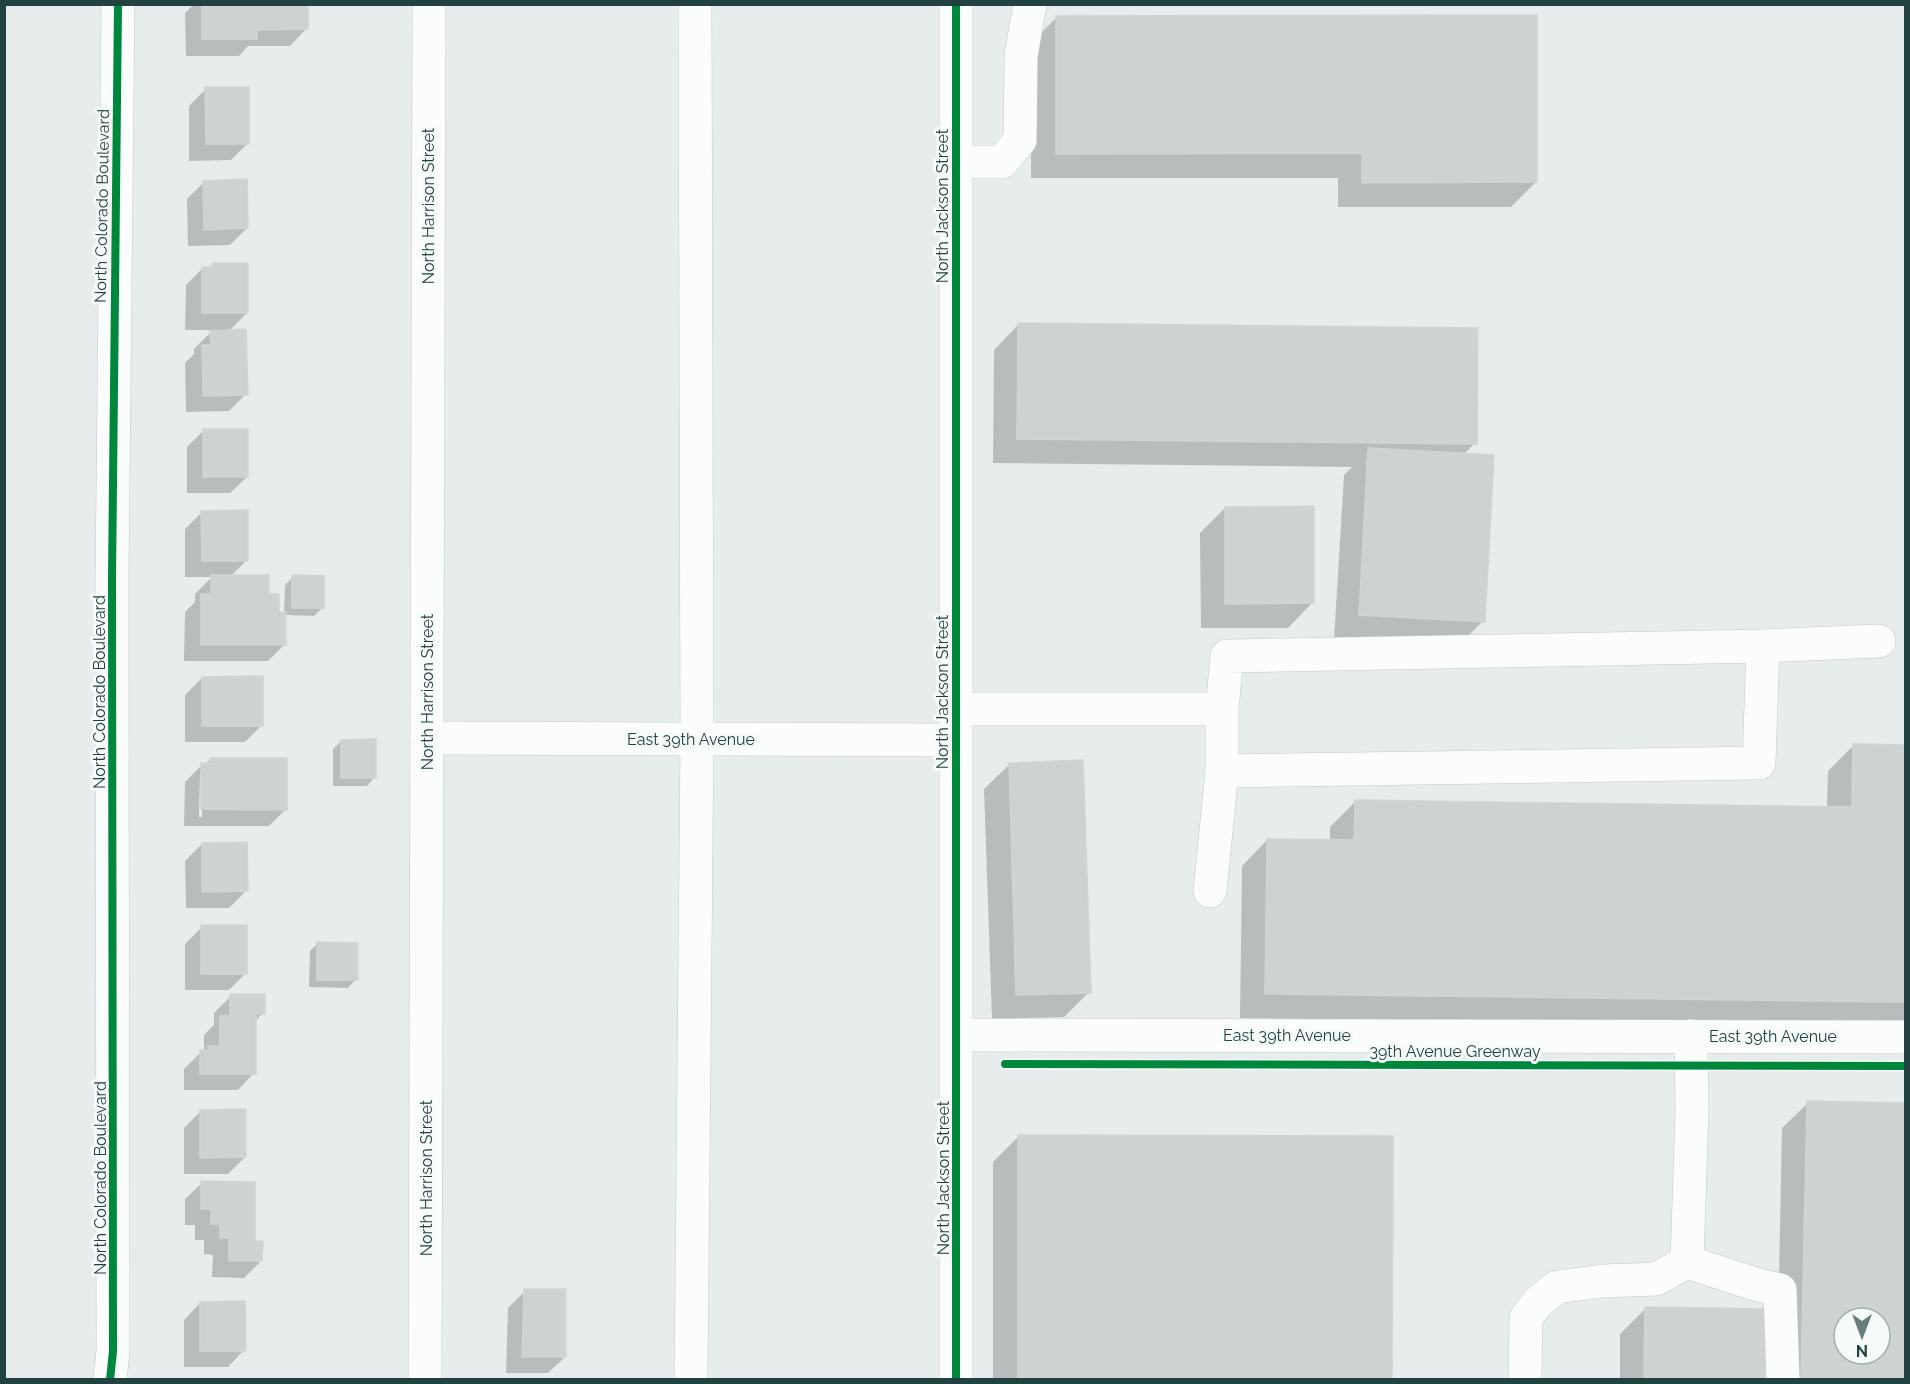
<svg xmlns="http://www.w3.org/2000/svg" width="1910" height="1384" font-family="Raleway,sans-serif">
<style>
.shadow{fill:#0003;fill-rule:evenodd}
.building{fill:#ced3d2;stroke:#cfd5d5;stroke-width:1.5;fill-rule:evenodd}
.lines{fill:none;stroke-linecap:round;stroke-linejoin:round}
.minor-casing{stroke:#c4c9c9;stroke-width:34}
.minor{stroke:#fbfcfc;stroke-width:33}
.cycleway-casing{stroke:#f6fbf9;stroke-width:11}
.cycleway{stroke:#00873e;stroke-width:8}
.labels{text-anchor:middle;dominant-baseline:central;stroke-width:6;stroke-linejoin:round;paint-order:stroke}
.street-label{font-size:16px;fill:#224242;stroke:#f6fbf9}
</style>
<rect width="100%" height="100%" fill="#e7ecec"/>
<g class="shadow">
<path d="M194 4H306V29L290 46H248L239 56H186L185 13Z"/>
<path d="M1056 18 1536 182 1511 207H1338V178H1031V43Z"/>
<path d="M206 89 248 143 231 160 189 161V106Z"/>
<path d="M204 182 247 228 230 245 188 246 187 199Z"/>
<path d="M213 264 247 313 228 332 246 394 229 411 186 412 185 363 194 354V349L213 330H185L186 285 203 268H209Z"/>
<path d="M1019 324 1475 443 1463 455 1483 621 1458 646 1334 640 1344 475 1352 467 993 463 994 350Z"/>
<path d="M204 430 247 477 230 493H187V447Z"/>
<path d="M1225 508 1313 602 1288 628H1201L1200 533Z"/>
<path d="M202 512 247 560 230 577 267 595 278 613H284L285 585 293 577 322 608 314 616 285 615V644L268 661H184L185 612 195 602V594L212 577H185V529Z"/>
<path d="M202 678 262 725 245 742H185V695Z"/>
<path d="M341 741 375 777 367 786H333V749Z"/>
<path d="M1853 746H1906V1027L1240 1018 1242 866 1267 840 1330 841V827L1355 802 1827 808 1828 771Z"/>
<path d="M210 759 286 809 269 826H184L185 782 202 765H205ZM200 774H203L202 817H199Z"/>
<path d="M1010 764 1089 992 1064 1017 992 1019 984 789Z"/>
<path d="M202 844 246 891 229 908H186L185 861Z"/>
<path d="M202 927 246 973 229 990H185V944Z"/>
<path d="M318 943 356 979 348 988 309 987 310 951Z"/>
<path d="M231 996 263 1013 254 1022V1073L238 1090H184V1069L201 1052H204V1035L214 1025V1013Z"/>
<path d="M1808 1103 1906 1380H1777L1782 1128ZM1844 1318H1880V1354H1844Z"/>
<path d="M201 1111 245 1157 228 1174H184V1128Z"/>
<path d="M1019 1136 1391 1380H993V1162Z"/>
<path d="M202 1183 253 1242 261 1261 244 1278 212 1277 213 1255 204 1254V1240H195V1225H185V1199Z"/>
<path d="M525 1291 565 1357 548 1373H506L508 1308Z"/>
<path d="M200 1303 244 1350 228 1367H184V1320Z"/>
<path d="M1646 1308 1763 1380H1620V1334Z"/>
</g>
<g class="building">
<path d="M202 4H308V29L257 30V39H202Z"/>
<path d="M1537 15V182L1362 183V153L1056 154V16Z"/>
<path d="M205 87H249V144H206Z"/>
<path d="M247 179 248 228 204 230 203 181Z"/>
<path d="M213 263H248V313H202V267H213Z"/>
<path d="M1018 323 1478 328 1477 444 1017 439Z"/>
<path d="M246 329 248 395 203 396 202 345H211L210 331Z"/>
<rect x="203" y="429" width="45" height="48"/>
<path d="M1368 448 1494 455 1485 622 1359 615Z"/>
<path d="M1314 506V603L1225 604V507Z"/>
<path d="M248 510V561H202L201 511Z"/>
<path d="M211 575H269V594H279V612H286V645H201V594H211Z"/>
<path d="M292 575 324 576V608H292Z"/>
<path d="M263 676V726H202V677Z"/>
<path d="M376 739V778H341V740Z"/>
<path d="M1853 744 1906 745V1002L1265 994 1267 839 1354 840 1355 800 1852 807Z"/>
<path d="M210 758H287V810L201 809V763H210Z"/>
<path d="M1083 760 1091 993 1016 995 1009 763Z"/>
<path d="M247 842 248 891 202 892V843Z"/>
<rect x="201" y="925" width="46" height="49"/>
<path d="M317 942 358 943V980H317Z"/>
<path d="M230 994H265V1014H256V1074H200V1050H208V1046H220V1016H230Z"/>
<path d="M1807 1101 1906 1103V1380H1801ZM1844 1318H1880V1354H1844Z"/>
<path d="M246 1109V1157L200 1158V1110Z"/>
<path d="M1018 1135 1393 1136 1392 1380H1018Z"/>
<path d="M201 1181 255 1182V1241H263L262 1261H229V1238H220V1224H211V1209H201Z"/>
<path d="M524 1289H566V1357H522Z"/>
<path d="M245 1301 246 1351H200V1302Z"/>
<path d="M1645 1307 1766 1309 1765 1380H1644Z"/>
</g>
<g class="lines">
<defs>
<g id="minor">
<path d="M956 162H1002L1020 140 1021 56 1030 4"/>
<path d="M955 709H1222V771L1759 763 1763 646"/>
<path d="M1222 709 1227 656 1763 646 1879 641"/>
<path d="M427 738 955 740"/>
<path d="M1210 891 1222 771"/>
<path d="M957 1035 1906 1037"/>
<path d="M1687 1262 1692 1111 1691 1036"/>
<path d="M110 1380 113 1351 112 579 118 4"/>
<path d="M425 1380 429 4"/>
<path d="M691 1380 697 740 695 4"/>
<path d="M956 1380V4"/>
<path d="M1525 1380 1526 1318 1537 1303 1557 1287 1603 1281 1656 1279 1687 1262 1758 1285 1780 1290 1783 1380"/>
</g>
</defs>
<use href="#minor" class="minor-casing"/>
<use href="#minor" class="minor"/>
<defs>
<g id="cycleway">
<path d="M1005 1064 1906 1066"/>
<path d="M110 1380 113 1351 112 579 118 4"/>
<path d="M956 1380V4"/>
</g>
</defs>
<use href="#cycleway" class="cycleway-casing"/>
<use href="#cycleway" class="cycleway"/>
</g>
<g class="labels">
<g class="street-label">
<text transform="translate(102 206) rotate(-89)">North Colorado Boulevard</text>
<text transform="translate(428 206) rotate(-90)">North Harrison Street</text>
<text transform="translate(942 206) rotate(-90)">North Jackson Street</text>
<text transform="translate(99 692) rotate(-90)">North Colorado Boulevard</text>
<text transform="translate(427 692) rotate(-90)">North Harrison Street</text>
<text transform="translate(942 692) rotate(-90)">North Jackson Street</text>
<text x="691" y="739">East 39th Avenue</text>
<text x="1287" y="1035">East 39th Avenue</text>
<text x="1773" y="1036">East 39th Avenue</text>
<text x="1455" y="1051">39th Avenue Greenway</text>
<text transform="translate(100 1178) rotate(-90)">North Colorado Boulevard</text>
<text transform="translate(426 1178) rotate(-90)">North Harrison Street</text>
<text transform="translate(943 1178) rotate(-90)">North Jackson Street</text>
</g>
</g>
<rect width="1910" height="1384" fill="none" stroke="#224242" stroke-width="12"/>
<g transform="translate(1862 1336) rotate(180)"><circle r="28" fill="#f6fbf9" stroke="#a1b1b0" stroke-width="1.5"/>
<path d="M0-4.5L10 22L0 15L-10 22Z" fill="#677e7e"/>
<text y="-9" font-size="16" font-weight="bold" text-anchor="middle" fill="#224242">N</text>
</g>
</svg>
